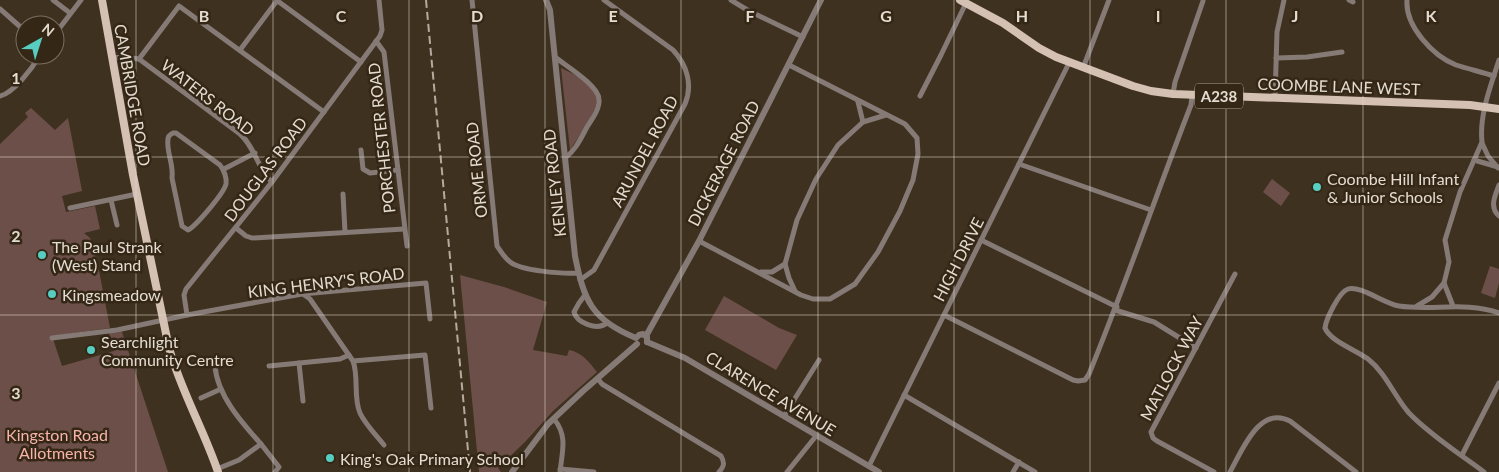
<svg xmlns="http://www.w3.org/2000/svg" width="1499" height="472" font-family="Lato,sans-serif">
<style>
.green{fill:#6d4f4a}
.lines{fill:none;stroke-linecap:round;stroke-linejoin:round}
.minor{stroke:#857a75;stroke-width:5}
.tertiary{stroke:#857a75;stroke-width:6}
.primary{stroke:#d5c0b4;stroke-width:8}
.rail{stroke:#b4aa9e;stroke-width:2;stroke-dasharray:8 4;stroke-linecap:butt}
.grid{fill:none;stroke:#e4dcd1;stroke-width:1;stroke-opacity:0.55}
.poi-dot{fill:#57cec1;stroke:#342716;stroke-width:2}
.labels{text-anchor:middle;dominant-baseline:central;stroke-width:5;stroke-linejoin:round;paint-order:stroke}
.shield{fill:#342716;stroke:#afa699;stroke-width:1}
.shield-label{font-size:15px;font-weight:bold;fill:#e4dcd1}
.street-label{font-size:16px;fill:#e4dcd1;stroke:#342716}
.poi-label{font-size:16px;fill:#e4dcd1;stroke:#342716;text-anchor:start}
.park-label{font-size:16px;fill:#f8b4aa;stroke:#342716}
.grid-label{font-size:16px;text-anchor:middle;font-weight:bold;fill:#e4dcd1;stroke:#342716;stroke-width:5;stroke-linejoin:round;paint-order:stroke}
</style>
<rect width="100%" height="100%" fill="#3f3120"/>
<g class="green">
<path d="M561 68C572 73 595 84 597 97 599 110 577 139 570 150Z"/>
<path d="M31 108 55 130 68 118 82 191 62 196 66 212 95 206 100 229 84 233 90 238 97 260 110 328 52 336 62 366 114 351 109 333 122 332 168 472H0V144L28 117 25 113Z"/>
<path d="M1272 179 1290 193 1281 206 1263 192Z"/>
<path d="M1490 266 1499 269V283L1495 298 1481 293Z"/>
<path d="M460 275 504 287 547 302 533 350 567 356 569 350C583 353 588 361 597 372L553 411 525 442 498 468 501 472H479Z"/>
<path d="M724 296 779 328 797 335 776 370 705 330Z"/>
</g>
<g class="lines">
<g class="minor">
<path d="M53 0 70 13"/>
<path d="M472 0 497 246C500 250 504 257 509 261 520 271 563 274 578 273"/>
<path d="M731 0 749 11 803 37"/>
<path d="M1349 0 1353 2"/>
<path d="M1407 0C1405 26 1433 56 1456 65 1468 69 1482 72 1494 76"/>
<path d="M0 9 25 31"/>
<path d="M55 34 81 0"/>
<path d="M376 41 384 52 407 246"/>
<path d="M240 50 276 2H279L361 62"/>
<path d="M555 57C566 66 598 85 599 99 600 109 592 119 587 127 581 138 576 150 565 158"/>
<path d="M112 58 124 57 139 59 240 134C256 148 257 169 272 182"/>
<path d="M1276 58 1307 57 1342 52"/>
<path d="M139 59 179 6 324 112"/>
<path d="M1083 68 1109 0"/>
<path d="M1173 94 1175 82 1203 1"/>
<path d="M0 96C14 93 33 67 40 55"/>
<path d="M920 96 941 55 966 3"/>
<path d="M1275 98 1277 32 1284 0"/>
<path d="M863 122 886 115"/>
<path d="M173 133H176L220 165C224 170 227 178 226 184 224 193 196 226 188 230L182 226 172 178C174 165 166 151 168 139 168 135 170 135 173 133Z"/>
<path d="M1482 143 1488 156 1498 168"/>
<path d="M361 150 363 169 370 173 398 170"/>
<path d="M1474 160 1498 167"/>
<path d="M1019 164 1151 210"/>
<path d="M224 169 255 153"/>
<path d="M1499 185C1495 196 1489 207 1499 216"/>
<path d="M343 194 345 232"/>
<path d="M111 200 117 225"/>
<path d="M70 208 137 194"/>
<path d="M236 228 246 236 252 238 404 229"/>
<path d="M981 240 1117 307"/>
<path d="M699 241 801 295 813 299H830L855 284 878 252 900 211 913 180 918 154 917 138 905 124 789 65"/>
<path d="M761 272H772L785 264"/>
<path d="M580 280 594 270 685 104C693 85 687 65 673 50L604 0"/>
<path d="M1444 283 1453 306"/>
<path d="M795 291 789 278 785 264 797 220 816 179 838 145 863 122 858 102"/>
<path d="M303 294 310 299 353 361C359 377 353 397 360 413 365 424 376 435 384 445"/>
<path d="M585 295 579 303 574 312C577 323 597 331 607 323"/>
<path d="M1417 306 1432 297 1444 283 1449 262 1445 240 1460 192 1482 142C1479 115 1491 85 1499 60"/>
<path d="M1115 310 1154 322 1196 348"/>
<path d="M187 315 184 295 186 289 272 182 380 36 382 30 379 0"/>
<path d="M944 315 1073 380 1078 381 1085 380 1089 374C1125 286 1156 195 1191 105L1192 95"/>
<path d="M52 338 117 330 187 315 302 294 426 283 430 319"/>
<path d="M353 361 425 355 431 408"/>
<path d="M299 363 303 401"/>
<path d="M269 366 340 359 349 355"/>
<path d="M598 379 602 384 721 456C725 463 724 467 719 472"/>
<path d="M904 395 1035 472"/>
<path d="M201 398 221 389"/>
<path d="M784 416 819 360"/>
<path d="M554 419C568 436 562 452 560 472"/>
<path d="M261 444 279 467 275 472"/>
<path d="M1462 455 1499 383"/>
<path d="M869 466 1069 63"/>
<path d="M217 469 239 460 261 444C242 423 217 395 215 366L228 360"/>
<path d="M560 469 594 472"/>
<path d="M787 472 816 436"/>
<path d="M1013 472 1019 462"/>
<path d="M1214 472 1157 441 1153 438 1151 432 1235 274"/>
<path d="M1230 472C1242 451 1259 405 1290 421L1356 472"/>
<path d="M1484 472C1460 454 1430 435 1409 413 1394 396 1386 373 1368 359 1356 350 1330 341 1325 328 1326 319 1339 292 1348 289 1360 285 1385 304 1399 306 1432 311 1466 301 1499 313"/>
</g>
<g class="tertiary">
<path d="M546 0 550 10 575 256C584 301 592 320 636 338L639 335 643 334 647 337V342"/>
<path d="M646 336 699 241 821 0"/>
<path d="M647 342 685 358 879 472"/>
<path d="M512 472 548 424 583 391 637 344"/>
</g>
<g class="primary">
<path d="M102 0 133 175 169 348C181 391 204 430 218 472"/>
<path d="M960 0 1003 23 1039 48 1056 57 1133 86 1151 91 1173 94 1470 105 1499 109"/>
</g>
<path class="rail" d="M426 0 470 472"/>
</g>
<path class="grid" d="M136 0V472M273 0V472M409 0V472M545 0V472M681 0V472M818 0V472M954 0V472M1090 0V472M1226 0V472M1363 0V472M0 157H1499M0 315H1499"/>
<g class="poi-dot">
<circle cx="1317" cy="187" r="5"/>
<circle cx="42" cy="255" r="5"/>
<circle cx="52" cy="294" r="5"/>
<circle cx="91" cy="350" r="5"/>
<circle cx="330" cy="458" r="5"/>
</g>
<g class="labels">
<rect class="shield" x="1195" y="83.5" width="48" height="25" rx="4"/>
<g class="shield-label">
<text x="1219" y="96">A238</text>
</g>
<g class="street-label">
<text transform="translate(1339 86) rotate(2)">COOMBE LANE WEST</text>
<text transform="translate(133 95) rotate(80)">CAMBRIDGE ROAD</text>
<text transform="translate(208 97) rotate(38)">WATERS ROAD</text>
<text transform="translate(381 138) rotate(-96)">PORCHESTER ROAD</text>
<text transform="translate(644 151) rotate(-62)">ARUNDEL ROAD</text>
<text transform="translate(723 163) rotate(-63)">DICKERAGE ROAD</text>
<text transform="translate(265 169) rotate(-53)">DOUGLAS ROAD</text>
<text transform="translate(476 170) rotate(-96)">ORME ROAD</text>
<text transform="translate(554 183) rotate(-96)">KENLEY ROAD</text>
<text transform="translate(958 259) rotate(-63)">HIGH DRIVE</text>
<text transform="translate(326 282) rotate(-7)">KING HENRY'S ROAD</text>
<text transform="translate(1171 368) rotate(-62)">MATLOCK WAY</text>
<text transform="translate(771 393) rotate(31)">CLARENCE AVENUE</text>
</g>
<g class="poi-label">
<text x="1327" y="178">Coombe Hill Infant<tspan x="1327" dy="18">&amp; Junior Schools</tspan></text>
<text x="52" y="246">The Paul Strank<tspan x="52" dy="18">(West) Stand</tspan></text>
<text x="62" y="294">Kingsmeadow</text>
<text x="101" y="341">Searchlight<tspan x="101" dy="18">Community Centre</tspan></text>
<text x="340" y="458">King's Oak Primary School</text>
</g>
<g class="park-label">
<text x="57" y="434">Kingston Road<tspan x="57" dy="18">Allotments</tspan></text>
</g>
</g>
<g class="grid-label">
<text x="204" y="22">B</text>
<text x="341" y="22">C</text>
<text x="477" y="22">D</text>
<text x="613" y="22">E</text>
<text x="750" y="22">F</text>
<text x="886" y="22">G</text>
<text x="1022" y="22">H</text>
<text x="1158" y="22">I</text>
<text x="1295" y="22">J</text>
<text x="1431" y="22">K</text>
<text x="16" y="84">1</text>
<text x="16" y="242">2</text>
<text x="16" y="399">3</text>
</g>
<g transform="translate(40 40) rotate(39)"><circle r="24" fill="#342716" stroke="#7a6f61"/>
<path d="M0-4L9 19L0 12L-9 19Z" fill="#57cec1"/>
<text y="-8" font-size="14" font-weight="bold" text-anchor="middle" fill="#e4dcd1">N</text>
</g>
</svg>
